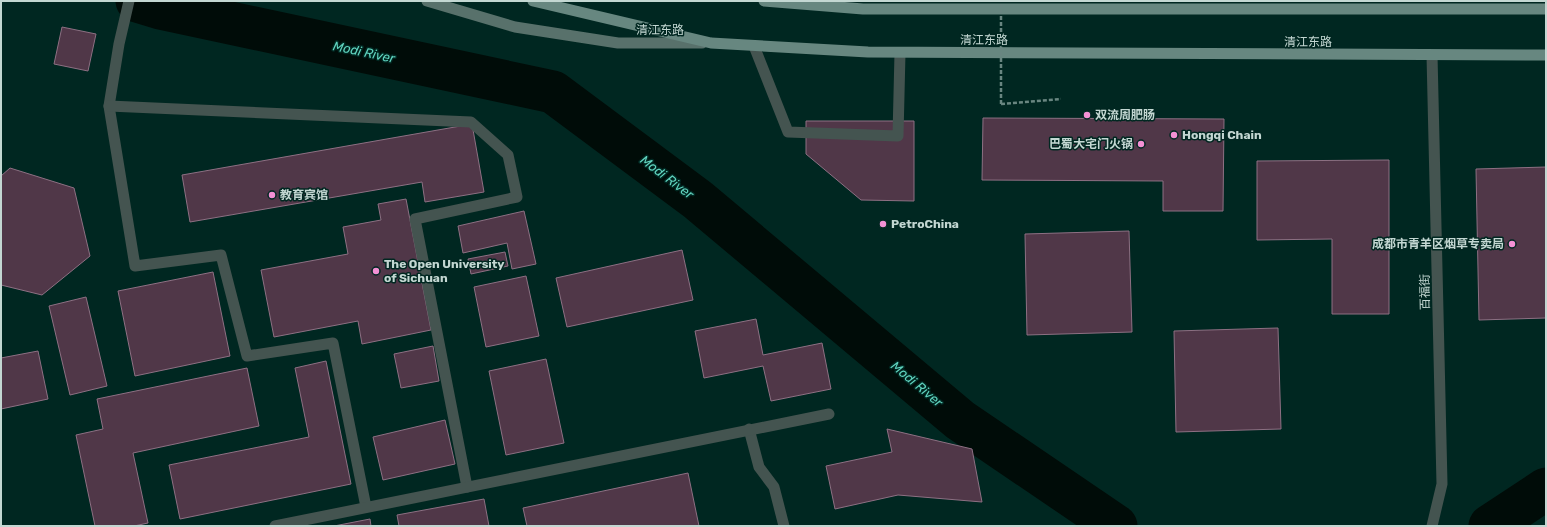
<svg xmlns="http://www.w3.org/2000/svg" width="1547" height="527" font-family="Rubik,'Noto Sans SC',sans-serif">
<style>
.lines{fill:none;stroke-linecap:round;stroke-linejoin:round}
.river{stroke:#000c08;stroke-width:43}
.building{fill:#503748;stroke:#8d7083}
.path{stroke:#698681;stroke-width:2.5;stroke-dasharray:4 2;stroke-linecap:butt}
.service{stroke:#445450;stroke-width:11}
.minor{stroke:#445450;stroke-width:11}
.secondary{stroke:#58716b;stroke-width:11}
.primary{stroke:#678780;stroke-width:11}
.path-bridge{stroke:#698681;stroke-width:2.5;stroke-dasharray:4 2;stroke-linecap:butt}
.poi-dot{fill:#f391d5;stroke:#002721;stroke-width:1.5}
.labels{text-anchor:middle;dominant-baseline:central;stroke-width:3;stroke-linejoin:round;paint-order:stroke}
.street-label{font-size:12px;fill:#c3d7d2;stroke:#002721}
.poi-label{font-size:12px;font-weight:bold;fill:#c3d7d2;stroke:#002721;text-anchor:start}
.water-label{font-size:13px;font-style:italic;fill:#61d5c0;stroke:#002721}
</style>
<rect width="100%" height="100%" fill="#002721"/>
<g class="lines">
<g class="river">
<path d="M137 1 160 8 553 92 698 200 960 420 1116 526"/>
<path d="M1490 526 1546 489"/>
</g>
</g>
<g class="building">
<path d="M62 27 96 34 88 71 54 64Z"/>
<path d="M983 118 1224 119 1223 211H1163V181L982 180Z"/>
<path d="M806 121H914V201L861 200 806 154Z"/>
<path d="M472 124 484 192 425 202 422 182 190 222 182 175Z"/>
<path d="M1389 160V314H1332V239L1257 240V161Z"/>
<path d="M1546 167V318L1479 320 1476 169Z"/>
<path d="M10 168 74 188 90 256 42 295 1 285V176Z"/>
<path d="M406 199 431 330 362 344 358 321 274 337 261 270 348 254 343 227 381 220 378 204Z"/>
<path d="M524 211 536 264 512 269 507 243 463 253 458 226Z"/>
<path d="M1129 231 1132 332 1027 335 1025 234Z"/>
<path d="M682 250 693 300 567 327 556 278Z"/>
<path d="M505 252 508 266 471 274 468 259Z"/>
<path d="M213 272 230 356 135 376 118 291Z"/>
<path d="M526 276 539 336 486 347 474 287Z"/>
<path d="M86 297 107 386 70 395 49 306Z"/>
<path d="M756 319 763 355 822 343 831 389 771 401 763 366 704 378 695 331Z"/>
<path d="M1278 328 1281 429 1176 432 1174 331Z"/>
<path d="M433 346 439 381 401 388 394 354Z"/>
<path d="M38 351 48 399 1 409V358Z"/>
<path d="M546 359 564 443 506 455 489 371Z"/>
<path d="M326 361 351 484 180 519 169 465 309 437 295 368Z"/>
<path d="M247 368 259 426 133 453 148 523 134 526H95L76 435 103 429 97 399Z"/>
<path d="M445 420 455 464 383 480 373 437Z"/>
<path d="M887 429 972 449 982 502 898 495 835 509 826 466 892 452Z"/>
<path d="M688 473 699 526H527L523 508Z"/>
<path d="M484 499 489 526H399L397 515Z"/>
<path d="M370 519 371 526H334Z"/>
</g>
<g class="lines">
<path class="path" d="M1001 104 1061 99"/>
<g class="service">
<path d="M129 1 119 44 109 106 135 266 221 255 247 356 333 343 366 507"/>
<path d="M754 46 788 132 898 136 900 53"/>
<path d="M109 106 471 122 508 155 517 197 415 219 467 487"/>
<path d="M749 429 759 467 774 487 784 526"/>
<path d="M275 526 829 414"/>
</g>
<path class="minor" d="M1432 526 1442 484 1432 55"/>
<path class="secondary" d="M427 1 515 27 618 43H702"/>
<g class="primary">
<path d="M533 1 711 43 868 52 1546 55"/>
<path d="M764 1 863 9H1546"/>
</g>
<path class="path-bridge" d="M1001 104V1"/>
</g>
<g class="poi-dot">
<circle cx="1087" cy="115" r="4"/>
<circle cx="1174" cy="135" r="4"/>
<circle cx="1141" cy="144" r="4"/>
<circle cx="272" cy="195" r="4"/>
<circle cx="883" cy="224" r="4"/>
<circle cx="1512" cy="244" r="4"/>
<circle cx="376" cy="271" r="4"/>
</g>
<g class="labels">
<g class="street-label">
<text x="660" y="30">清江东路</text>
<text x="984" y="40">清江东路</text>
<text x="1308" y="42">清江东路</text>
<text transform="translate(1425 292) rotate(-91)">百福街</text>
</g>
<g class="poi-label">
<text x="1095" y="115">双流周肥肠</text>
<text x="1182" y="135">Hongqi Chain</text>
<text x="1133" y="144" text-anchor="end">巴蜀大宅门火锅</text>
<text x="280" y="195">教育宾馆</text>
<text x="891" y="224">PetroChina</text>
<text x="1504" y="244" text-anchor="end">成都市青羊区烟草专卖局</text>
<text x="384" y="264">The Open University<tspan x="384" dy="14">of Sichuan</tspan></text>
</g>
<g class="water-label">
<text transform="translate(364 52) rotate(12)">Modi River</text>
<text transform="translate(667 177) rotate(37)">Modi River</text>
<text transform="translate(917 384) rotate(40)">Modi River</text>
</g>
</g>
<rect width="1547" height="527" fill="none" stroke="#c3d7d2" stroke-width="4"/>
</svg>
